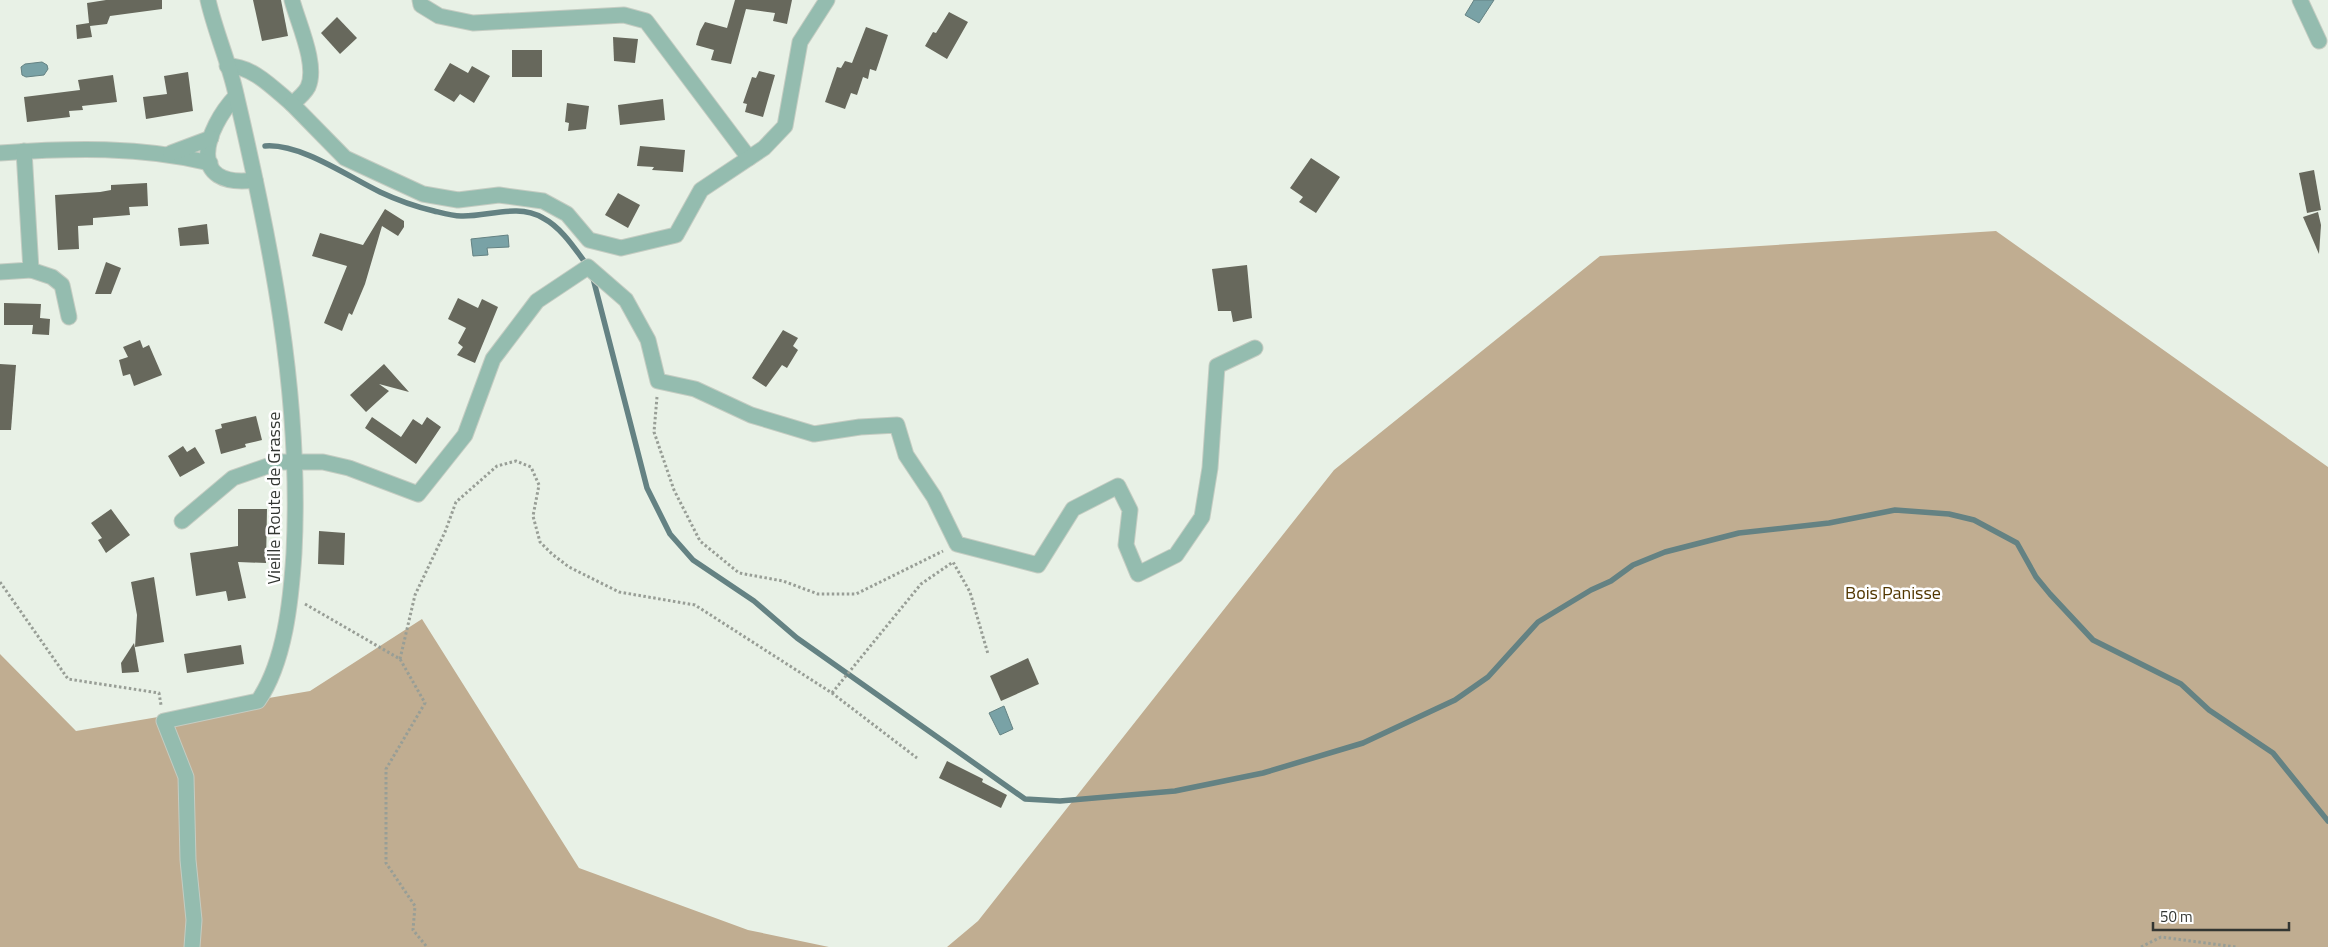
<svg xmlns="http://www.w3.org/2000/svg" width="2328" height="947" font-family="'Titillium Web',sans-serif">
<style>
.forest{fill:#c0ad91}
.water{fill:#79a2a6;stroke:#648283}
.lines{fill:none;stroke-linecap:round;stroke-linejoin:round}
.stream{stroke:#648283;stroke-width:5.5}
.building{fill:#67685c}
.minor-casing{stroke:#c4ccc2;stroke-width:17}
.path{stroke:#989e96;stroke-width:3;stroke-dasharray:2.5 2.5;stroke-linecap:butt}
.minor{stroke:#94bcaf;stroke-width:15}
.labels{text-anchor:middle;dominant-baseline:central;stroke-width:5;stroke-linejoin:round;paint-order:stroke}
.street-label{font-size:18px;fill:#333632;stroke:#fff}
.park-label{font-size:18px;fill:#523700;stroke:#fff}
</style>
<rect width="100%" height="100%" fill="#e8f1e6"/>
<g class="forest">
<path d="M1996 231 2328 467V947H947L978 921 1334 470 1600 256Z"/>
<path d="M422 619 579 868 748 930 829 947H0V654L76 731 310 691Z"/>
</g>
<g class="water">
<path d="M1474 0H1494L1479 23 1465 15Z"/>
<path d="M42 62 47 65 48 69 44 75 26 77 22 75 21 67 25 64Z"/>
<path d="M508 235 509 247 487 248 488 255 473 256 471 239Z"/>
<path d="M1004 706 1013 729 1000 735 989 713Z"/>
</g>
<g class="lines">
<g class="stream">
<path d="M265 146C300 143 349 177 380 192 397 200 417 207 434 211 442 213 452 216 461 216 488 217 517 203 543 218 562 228 575 249 587 265"/>
<path d="M593 278 647 488 670 534 693 560 754 601 797 638 1025 799 1060 801 1175 791 1263 773 1363 743 1455 700 1488 677 1538 622 1591 590 1611 581 1633 565 1665 552 1739 533 1829 523 1895 510 1949 514 1974 520 2017 543 2036 577 2050 594 2093 640 2181 684 2209 710 2273 753 2328 821"/>
</g>
</g>
<g class="building">
<path d="M106 0H162V9L110 16 107 24 90 26 92 37 77 39 76 25 89 23 87 3Z"/>
<path d="M253 0H281L288 36 262 41Z"/>
<path d="M735 0H792L787 24 773 21 775 13 746 9 731 64 711 60 714 50 696 45 700 31 705 22 727 28Z"/>
<path d="M949 12 968 22 947 59 925 46 933 32 936 33Z"/>
<path d="M337 17 357 38 340 54 321 33Z"/>
<path d="M866 27 888 35 876 71 870 69 868 79 863 77 857 95 851 93 845 109 825 102 837 67 841 68 845 61 852 63Z"/>
<path d="M613 37 638 39 635 63 614 61Z"/>
<rect x="512" y="50" width="30" height="27"/>
<path d="M450 63 468 73 472 66 490 76 474 103 460 94 454 102 434 90Z"/>
<path d="M759 71 775 75 763 117 745 112 747 104 743 103 752 77 756 78Z"/>
<path d="M188 72 193 111 146 119 143 97 167 94 164 76Z"/>
<path d="M113 75 117 102 82 106 83 110 69 111 70 117 27 122 24 97 80 90 78 80Z"/>
<path d="M663 99 665 120 620 125 618 105Z"/>
<path d="M567 103 589 106 586 129 568 131 569 123 565 122Z"/>
<path d="M640 146 685 150 683 172 652 170 654 167 637 166Z"/>
<path d="M1311 158 1340 177 1316 213 1299 202 1303 197 1290 188Z"/>
<path d="M2314 170 2321 210 2307 213 2299 173Z"/>
<path d="M147 183 148 206 129 207 130 215 93 218V225L78 226 79 249 58 250 55 195 100 192 111 190V185Z"/>
<path d="M618 193 640 205 628 228 605 215Z"/>
<path d="M385 209 404 221V227L398 236 382 226 365 284 352 315 349 313 342 331 324 323 347 266 312 256 320 233 363 245Z"/>
<path d="M2318 212 2321 225 2319 254 2303 217Z"/>
<path d="M207 224 209 244 180 246 178 228Z"/>
<path d="M106 262 121 268 111 294H95Z"/>
<path d="M1247 265 1252 318 1233 322 1231 311H1218L1212 269Z"/>
<path d="M458 298 478 308 482 299 498 307 475 363 457 355 463 347 458 343 466 328 448 319Z"/>
<path d="M4 303 41 304 40 318 50 319 49 335 32 334 33 325H4Z"/>
<path d="M783 330 798 338 793 346 798 350 787 368 782 365 766 387 752 378Z"/>
<path d="M140 340 143 348 149 345 162 375 134 386 130 374 123 376 119 360 128 357 123 347Z"/>
<path d="M0 364 16 365 11 430H0Z"/>
<path d="M384 364 409 392 379 384 389 391 366 412 350 395Z"/>
<path d="M256 416 262 440 245 444 246 447 221 454 215 430 222 428 221 424Z"/>
<path d="M372 417 401 437 413 419 422 425 427 417 441 427 416 464 365 428Z"/>
<path d="M183 446 187 452 195 447 205 463 180 477 168 456Z"/>
<path d="M111 509 130 535 106 553 98 540 102 538 91 523Z"/>
<path d="M238 509H267L266 563 238 562 246 598 228 601 226 591 196 596 190 553 238 546Z"/>
<path d="M319 531 345 533 344 565 318 564Z"/>
<path d="M154 577 164 642 135 647 137 615 131 582Z"/>
<path d="M134 643 139 672 122 673 121 663Z"/>
<path d="M241 645 244 664 187 673 184 654Z"/>
<path d="M1028 658 1039 684 1001 701 990 676Z"/>
<path d="M947 761 983 779 982 782 1007 795 1001 808 939 778Z"/>
</g>
<g class="lines">
<defs>
<g id="minor">
<path d="M420 0 421 5 439 16 473 23 624 15 646 21 749 158"/>
<path d="M2300 0 2319 41"/>
<path d="M227 66C252 65 274 89 292 104 298 99 305 93 308 87 318 65 298 23 292 0"/>
<path d="M236 96C205 129 185 189 255 180"/>
<path d="M292 104 345 158 423 194 458 200 499 195 543 201 567 214 589 240 621 248 676 235 701 190 764 148 785 126 800 42 827 0"/>
<path d="M0 153C70 148 141 146 210 163"/>
<path d="M171 153 211 138"/>
<path d="M31 270 52 277 62 285 69 317"/>
<path d="M0 272 31 270 24 151"/>
<path d="M182 521 233 478 279 462H323L349 468 418 494 465 435 493 359 537 301 588 267 626 300 648 340 658 381 695 389 751 415 814 434 860 427 897 425 906 455 934 497 957 544 1038 565 1073 509 1118 486 1130 510 1126 545 1138 574 1176 555 1202 517 1210 468 1217 366 1255 348"/>
<path d="M192 947 194 920 188 860 186 777 164 721 258 701C285 662 291 600 294 553 302 396 271 243 235 90 228 60 215 31 208 0"/>
</g>
</defs>
<use href="#minor" class="minor-casing"/>
<g class="path">
<path d="M657 397 654 432 674 490 700 541 739 573 783 581 818 594H856L943 551"/>
<path d="M0 582 68 679 159 693 161 705"/>
<path d="M305 604 400 659 425 703 386 769V863L415 906 413 930 427 947"/>
<path d="M400 659 415 595 445 532 456 502 497 466 516 461 531 467 539 485 533 516 540 542 552 554 569 567 619 592 695 605 832 693 917 758"/>
<path d="M832 693 921 584 953 562 970 592 988 654"/>
<path d="M2141 947 2161 937 2236 947"/>
</g>
<use href="#minor" class="minor"/>
</g>
<g class="labels">
<g class="street-label">
<text transform="translate(273 498) rotate(-90)">Vieille Route de Grasse</text>
</g>
<g class="park-label">
<text x="1893" y="592">Bois Panisse</text>
</g>
</g>
<path d="M2153 922v8h136v-8" fill="none" stroke="#333632" stroke-width="2.5"/>
<text x="2160" y="922" font-size="15" fill="#333632" stroke="#ffffff" stroke-width="4" paint-order="stroke">50 m</text>
</svg>
